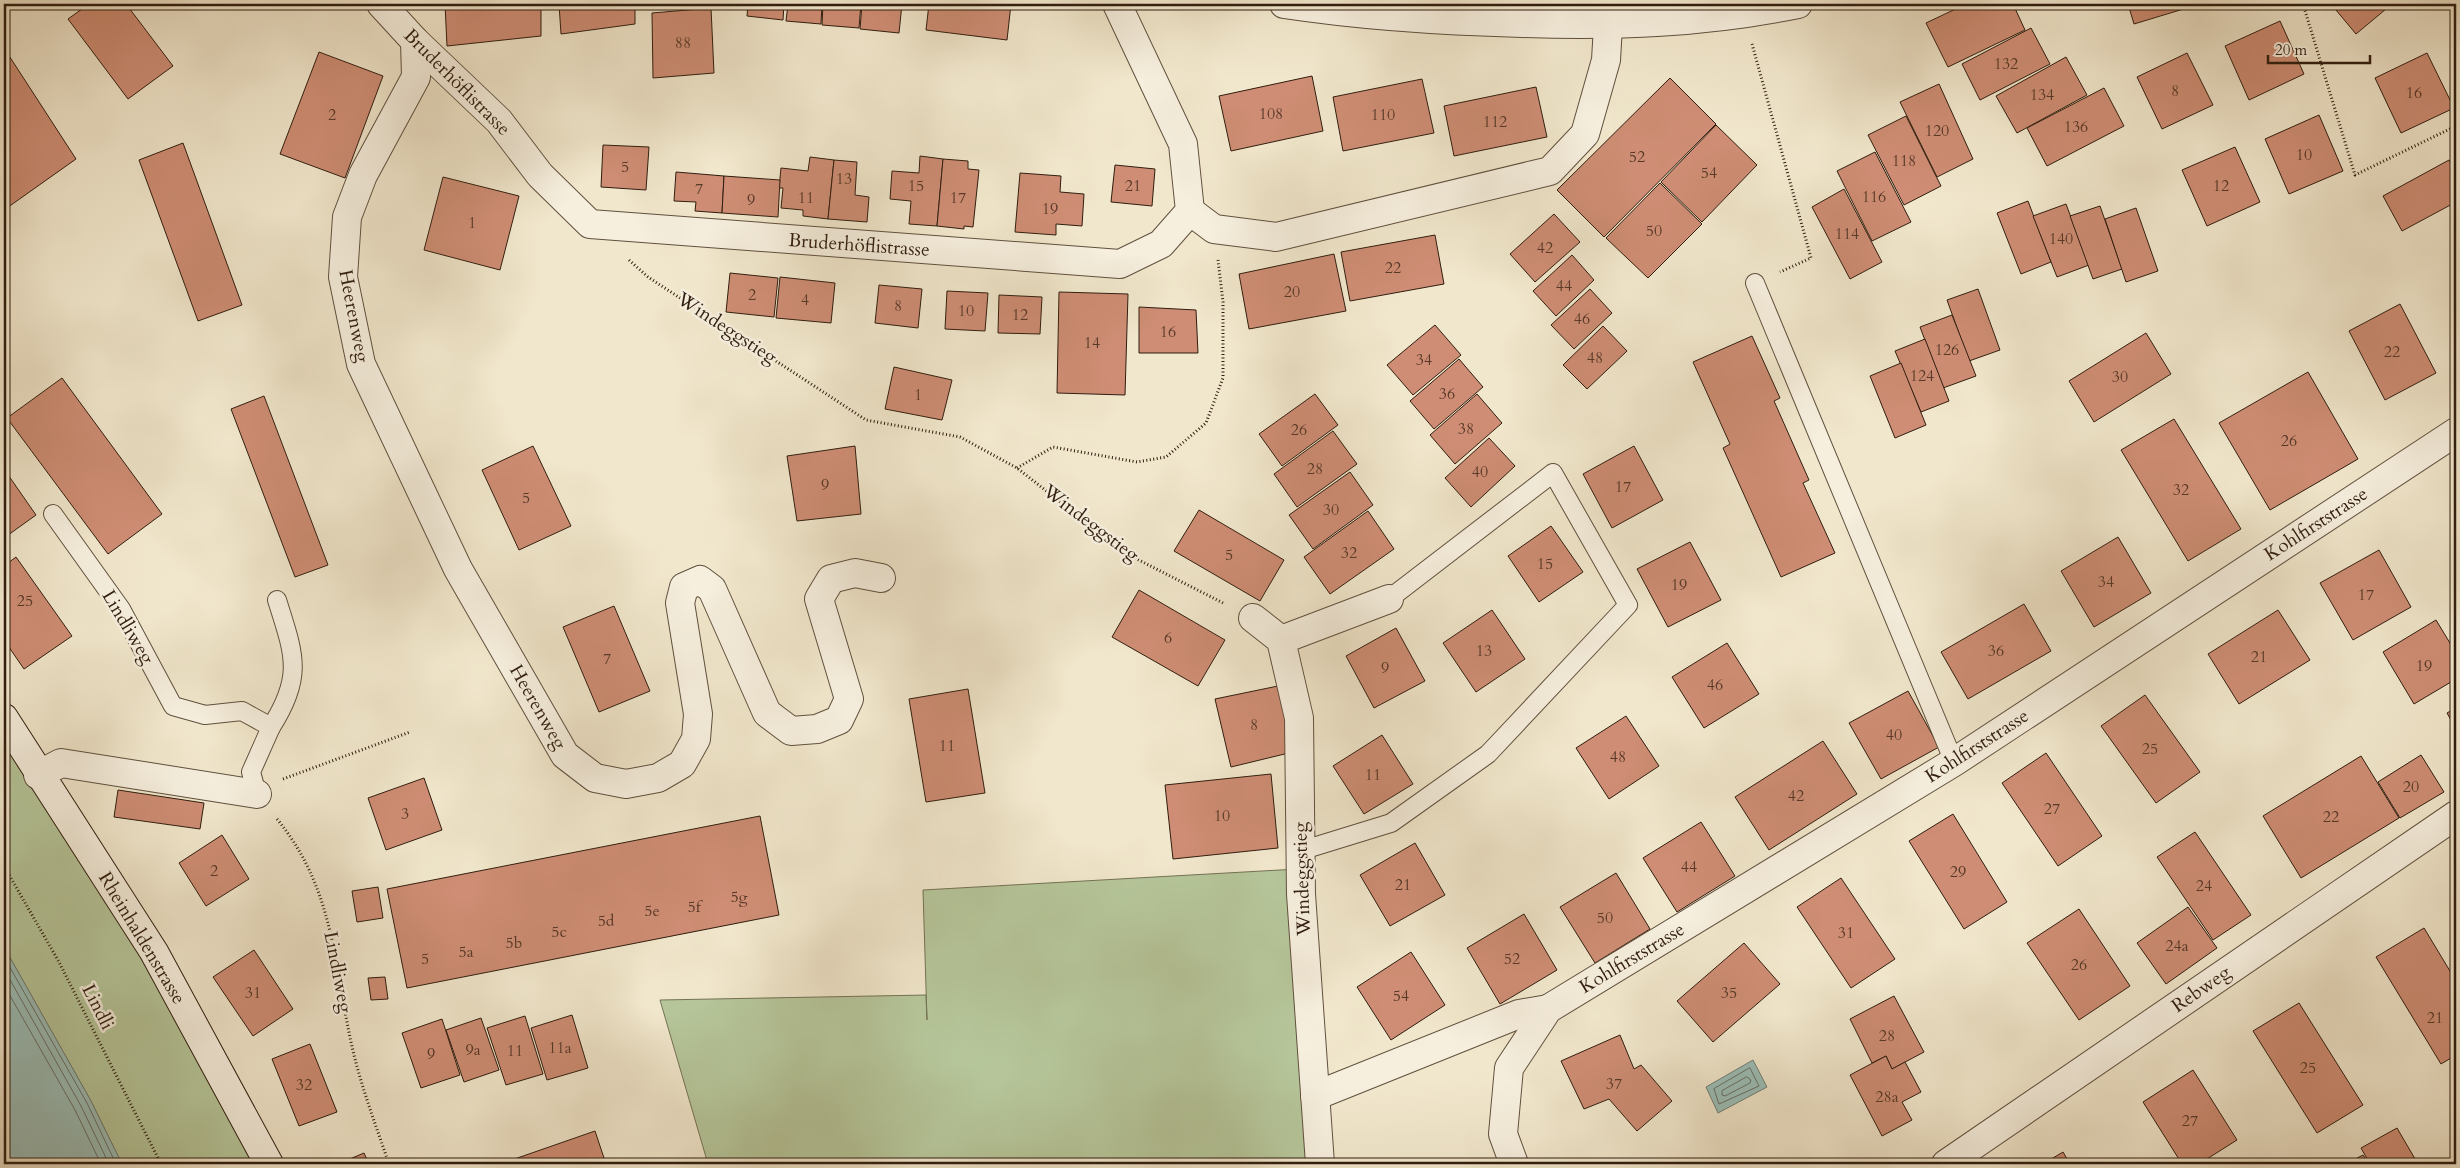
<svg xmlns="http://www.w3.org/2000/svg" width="2460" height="1168" font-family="Cardo,serif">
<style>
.green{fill:#b6c79b;stroke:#737255}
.water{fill:#9bbfb9;stroke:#707e75}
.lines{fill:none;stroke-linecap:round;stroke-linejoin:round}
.shore{stroke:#666e64;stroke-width:1}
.building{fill:#ce8d74;stroke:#301d0f}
.service-casing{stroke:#60503e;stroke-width:20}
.minor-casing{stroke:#60503e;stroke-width:30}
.tertiary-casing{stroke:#60503e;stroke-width:30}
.secondary-casing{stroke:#301d0f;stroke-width:30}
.path{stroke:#301d0f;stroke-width:3;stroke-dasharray:1 2.5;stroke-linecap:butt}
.service{stroke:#f6efde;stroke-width:18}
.minor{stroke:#f6efde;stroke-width:28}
.tertiary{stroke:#f6efde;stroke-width:28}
.secondary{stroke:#f6efde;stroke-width:28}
.labels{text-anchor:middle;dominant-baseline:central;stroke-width:5;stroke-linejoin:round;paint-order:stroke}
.number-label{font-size:16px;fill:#583928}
.street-label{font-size:19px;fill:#301d0f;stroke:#f6efde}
</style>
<rect width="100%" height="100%" fill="#f1e7cc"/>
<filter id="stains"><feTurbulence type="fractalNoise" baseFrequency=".004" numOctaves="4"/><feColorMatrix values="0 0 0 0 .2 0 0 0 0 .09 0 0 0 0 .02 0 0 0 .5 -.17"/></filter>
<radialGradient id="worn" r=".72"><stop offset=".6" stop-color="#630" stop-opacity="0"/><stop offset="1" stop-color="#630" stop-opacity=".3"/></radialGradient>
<g class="green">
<path d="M4 718 268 1164H122L91 1101 4 947Z"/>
<path d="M1298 869 1308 1164H708L660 1000 926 995 927 1020 923 890Z"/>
</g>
<g class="water">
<path d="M4 947 91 1101 122 1164H4Z"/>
<path d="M1753 1060 1767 1087 1718 1113 1706 1087Z"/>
</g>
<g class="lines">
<g class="shore">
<path d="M4 957 87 1103 116 1164"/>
<path d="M4 969 81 1106 109 1164"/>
<path d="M4 985 75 1110 101 1164"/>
<path d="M1750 1068 1759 1086 1719 1104 1714 1089Z"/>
<path d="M1747 1077 1751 1080 1750 1083 1725 1096 1722 1095V1091Z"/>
</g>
</g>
<g class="building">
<path d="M89 4H126L173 66 128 99 68 19Z"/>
<path d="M445 4H541V36L447 46Z"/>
<path d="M559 4H635V24L561 34Z"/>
<path d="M748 4H784L783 20 747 16Z"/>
<path d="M788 4H822L821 24 786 21Z"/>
<path d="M823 4H861L859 28 822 25Z"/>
<path d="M862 4H902L899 33 860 29Z"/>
<path d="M929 4H1011L1007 40 926 30Z"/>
<path d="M1966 4H2013L2025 30 1948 67 1926 23Z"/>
<path d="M2128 4H2200L2134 24Z"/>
<path d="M2331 4H2392L2356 34Z"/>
<path d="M711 8 714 73 653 78 652 13Z"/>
<path d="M2280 21 2304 74 2249 100 2225 46Z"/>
<path d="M2031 28 2050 64 1980 100 1962 64Z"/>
<path d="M4 48 76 159 4 210Z"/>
<path d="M319 52 383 76 345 178 280 154Z"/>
<path d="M2187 53 2213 105 2162 129 2137 77Z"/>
<path d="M2427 53 2454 108 2401 133 2375 78Z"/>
<path d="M2066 57 2087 95 2017 133 1996 96Z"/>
<path d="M1312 76 1323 131 1231 151 1219 96Z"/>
<path d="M1670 78 1716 124 1604 237 1557 190Z"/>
<path d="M1422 79 1434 133 1343 151 1333 97Z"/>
<path d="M1939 84 1973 159 1937 177 1900 102Z"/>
<path d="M1536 87 1547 137 1454 156 1444 106Z"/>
<path d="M2104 88 2124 126 2047 166 2027 128Z"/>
<path d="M2319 115 2343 171 2289 194 2265 139Z"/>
<path d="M1906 116 1941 186 1904 205 1868 135Z"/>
<path d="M1716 125 1757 165 1702 222 1661 182Z"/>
<path d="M183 143 242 305 198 321 139 160Z"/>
<path d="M603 145 649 147 646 190 601 187Z"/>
<path d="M2235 147 2260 202 2207 226 2182 170Z"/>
<path d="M1875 152 1911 222 1872 241 1837 171Z"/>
<path d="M920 156 943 159 937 226 909 224 911 201 890 199 892 171 919 173Z"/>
<path d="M810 157 834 160 828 219 803 216V210L781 208 783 188H779L781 168 808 171Z"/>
<path d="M943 159 968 161V169L979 170 973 227 964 226V229L937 226Z"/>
<path d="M834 160 857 162 855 195 869 197 867 222 828 219Z"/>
<path d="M2449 160 2456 174V202L2402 231 2383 196Z"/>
<path d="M1115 165 1155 169 1152 206 1111 202Z"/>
<path d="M676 172 724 176 722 213 695 211 696 202 674 201Z"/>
<path d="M1020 173 1061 176 1060 192 1084 194 1082 226 1056 224V235L1015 232Z"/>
<path d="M724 176 780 180 778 217 722 213Z"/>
<path d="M443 177 519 196 500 270 424 250Z"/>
<path d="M1660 183 1702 224 1648 278 1606 238Z"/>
<path d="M1844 189 1882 262 1850 279 1812 207Z"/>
<path d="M2028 201 2051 262 2021 274 1997 213Z"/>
<path d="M2066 204 2089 265 2057 277 2033 216Z"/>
<path d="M2100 206 2122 269 2093 279 2070 216Z"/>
<path d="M2136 208 2158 271 2126 282 2105 219Z"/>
<path d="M1554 214 1580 242 1535 282 1510 254Z"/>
<path d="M1435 235 1444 284 1350 301 1341 252Z"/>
<path d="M1334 254 1346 311 1249 329 1239 274Z"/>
<path d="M1572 255 1594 280 1556 316 1533 291Z"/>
<path d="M730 273 778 278 774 317 726 312Z"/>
<path d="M780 277 835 283 831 323 776 318Z"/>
<path d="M879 285 922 289 918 328 875 323Z"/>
<path d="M1590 289 1612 313 1574 349 1551 325Z"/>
<path d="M1978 289 2000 350 1969 361 1947 300Z"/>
<path d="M947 291 988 293 985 331 945 329Z"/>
<path d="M1059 292 1128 294 1125 395 1057 393Z"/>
<path d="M999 295 1042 297 1040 334 998 333Z"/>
<path d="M2400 304 2436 373 2385 400 2349 331Z"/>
<path d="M1139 307 1196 310 1198 353H1139Z"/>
<path d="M1952 315 1976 376 1943 388 1920 327Z"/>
<path d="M1435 325 1461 355 1413 395 1387 365Z"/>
<path d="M1603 326 1627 351 1587 389 1563 365Z"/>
<path d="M2146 333 2171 374 2094 422 2069 381Z"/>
<path d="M1752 336 1780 398 1774 401 1809 480 1803 483 1835 553 1781 577 1723 448 1730 444 1693 362Z"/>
<path d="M1925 339 1949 401 1921 412 1895 351Z"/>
<path d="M1459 359 1483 387 1434 429 1410 401Z"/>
<path d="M1901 363 1926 425 1895 438 1870 376Z"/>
<path d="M894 367 952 380 942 420 885 409Z"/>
<path d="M2308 372 2358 459 2270 510 2219 423Z"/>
<path d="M62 378 162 514 108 554 7 418Z"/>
<path d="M1315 394 1338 425 1282 466 1259 434Z"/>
<path d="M1477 394 1502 423 1455 464 1430 435Z"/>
<path d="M264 396 328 565 295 577 231 409Z"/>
<path d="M2174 419 2241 529 2188 561 2121 450Z"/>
<path d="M1333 431 1357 464 1297 507 1274 474Z"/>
<path d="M1489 438 1515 466 1471 507 1445 478Z"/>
<path d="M533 446 571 526 519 550 482 470Z"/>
<path d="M855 446 861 514 797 521 787 456Z"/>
<path d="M1634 446 1663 500 1612 528 1583 474Z"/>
<path d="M4 469 36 515 4 538Z"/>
<path d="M1350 472 1373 505 1313 549 1289 515Z"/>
<path d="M1199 510 1284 560 1260 601 1174 551Z"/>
<path d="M1368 511 1394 549 1330 594 1304 557Z"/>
<path d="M1551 526 1583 572 1539 602 1508 556Z"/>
<path d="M2118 537 2151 593 2094 627 2061 571Z"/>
<path d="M1690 542 1721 600 1668 627 1637 569Z"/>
<path d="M2379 550 2411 607 2353 640 2320 583Z"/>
<path d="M16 557 72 636 24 669 4 640V566Z"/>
<path d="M1139 590 1225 640 1198 686 1112 637Z"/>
<path d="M2024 604 2051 651 1968 699 1941 652Z"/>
<path d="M614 606 650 691 599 712 563 627Z"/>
<path d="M1492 610 1525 659 1476 692 1443 643Z"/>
<path d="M2278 610 2310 660 2239 704 2208 654Z"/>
<path d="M2436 620 2456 653V679L2414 704 2383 652Z"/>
<path d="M1396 628 1425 681 1374 708 1346 656Z"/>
<path d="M1727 643 1759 694 1704 728 1672 677Z"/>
<path d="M1278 686 1293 752 1231 767 1215 699Z"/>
<path d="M968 689 985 793 926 802 909 699Z"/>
<path d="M1908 691 1939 747 1881 779 1849 723Z"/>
<path d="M2145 695 2200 772 2156 803 2101 726Z"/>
<path d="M2456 708V729L2447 713Z"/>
<path d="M1626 716 1659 766 1609 799 1576 748Z"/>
<path d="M1382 735 1413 784 1364 814 1333 766Z"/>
<path d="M1823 741 1857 794 1769 850 1735 797Z"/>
<path d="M2046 753 2102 836 2058 866 2002 783Z"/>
<path d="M2421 755 2444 792 2400 818 2378 782Z"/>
<path d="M2361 756 2399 818 2301 878 2263 816Z"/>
<path d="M1271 774 1278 848 1173 859 1165 785Z"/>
<path d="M424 778 442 830 386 850 368 798Z"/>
<path d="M118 790 204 803 200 829 114 817Z"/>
<path d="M1953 814 2007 902 1964 929 1909 841Z"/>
<path d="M760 816 779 915 407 988 387 889Z"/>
<path d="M1701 822 1735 876 1677 912 1643 858Z"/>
<path d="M2195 832 2251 915 2213 940 2157 857Z"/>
<path d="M222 835 249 879 206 906 179 863Z"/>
<path d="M1415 843 1445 895 1390 926 1360 875Z"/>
<path d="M1616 873 1650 929 1595 963 1560 907Z"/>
<path d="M1841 878 1895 959 1851 988 1797 907Z"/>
<path d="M378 887 383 918 357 922 352 891Z"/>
<path d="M2188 907 2217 948 2166 984 2137 943Z"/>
<path d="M2079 909 2130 986 2079 1020 2027 943Z"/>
<path d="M1524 914 1557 970 1500 1004 1467 948Z"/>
<path d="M2424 928 2456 981V1055L2441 1064 2376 957Z"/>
<path d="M1744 943 1780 984 1713 1042 1677 1001Z"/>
<path d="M254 950 293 1009 253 1036 213 977Z"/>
<path d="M1411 952 1445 1005 1391 1040 1357 987Z"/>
<path d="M385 977 388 999 371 1000 368 978Z"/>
<path d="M1894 996 1924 1052 1892 1069 1886 1056 1872 1063 1850 1019Z"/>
<path d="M2299 1003 2363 1105 2317 1133 2253 1031Z"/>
<path d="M572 1015 588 1068 547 1080 531 1028Z"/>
<path d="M525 1016 543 1074 506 1085 487 1028Z"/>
<path d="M481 1018 499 1070 464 1082 446 1030Z"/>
<path d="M442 1019 460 1075 421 1088 402 1033Z"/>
<path d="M1620 1035 1634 1069 1641 1065 1672 1101 1637 1131 1609 1099 1584 1109 1561 1061Z"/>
<path d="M310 1044 337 1112 299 1126 272 1059Z"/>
<path d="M1886 1056 1892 1069 1905 1062 1921 1092 1902 1102 1912 1120 1882 1136 1850 1075Z"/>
<path d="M2193 1070 2237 1140 2199 1164H2182L2143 1102Z"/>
<path d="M2397 1128 2418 1164H2370L2361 1148Z"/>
<path d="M595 1131 606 1164H507L506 1162Z"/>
<path d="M2063 1152 2070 1164H2043Z"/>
<path d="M364 1153 369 1164H338Z"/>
<path d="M2363 1155 2369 1164H2346Z"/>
</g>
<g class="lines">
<defs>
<g id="service">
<path d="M1755 283 1954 762"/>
<path d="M53 514 121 609 173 706 205 715 242 711 271 727C304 676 294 654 277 600"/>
<path d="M257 794 251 772 271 727"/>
<path d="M1300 851 1391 823 1488 754 1628 605 1553 473 1389 599"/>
</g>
<g id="minor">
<path d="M381 4 415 41 499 121 540 175 590 224 1120 264 1161 244 1190 211 1183 144 1117 4"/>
<path d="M415 41 416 77 363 175 347 217 343 277 361 364 458 569 565 755 595 778 626 784 658 778 682 764 696 739 698 714 680 603 684 587 700 580 712 589 767 713 791 731 817 729 839 720 849 699 819 599 831 579 855 573 881 578"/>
<path d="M1190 211 1214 229 1276 237 1550 171 1585 134 1606 60 1608 26"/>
<path d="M1253 618 1281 640 1299 718 1301 894 1320 1164"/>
<path d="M1281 640 1389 599"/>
<path d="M38 775 61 763 257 794"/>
<path d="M1315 1096 1519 1014 1548 1009"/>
<path d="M1514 1164 1503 1134 1509 1068 1548 1009 1954 762 2456 432"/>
<path d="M1946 1164 2456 815"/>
</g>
<path id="tertiary" d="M1284 4C1363 16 1442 21 1522 23 1618 26 1704 23 1798 4"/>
<path id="secondary" d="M4 718 154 952 269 1164"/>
</defs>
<use href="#service" class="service-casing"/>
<use href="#minor" class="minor-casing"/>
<use href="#tertiary" class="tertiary-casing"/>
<use href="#secondary" class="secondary-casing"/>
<g class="path">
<path d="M2303 4 2355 175 2456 126"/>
<path d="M1752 44 1811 258 1780 272"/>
<path d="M629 260 648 277 866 420 960 437 1017 468 1127 554 1225 604"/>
<path d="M1017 468 1053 447 1137 462 1166 457 1206 423 1223 378V302L1218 260"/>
<path d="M283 779 410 732"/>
<path d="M277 819C338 894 333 971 355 1059 364 1094 377 1129 389 1164"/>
<path d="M4 866 59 962 161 1164"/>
</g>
<use href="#service" class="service"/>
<use href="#minor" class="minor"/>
<use href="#tertiary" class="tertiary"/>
<use href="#secondary" class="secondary"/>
</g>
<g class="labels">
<g class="number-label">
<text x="683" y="43">88</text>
<text x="2006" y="64">132</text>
<text x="2175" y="91">8</text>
<text x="2414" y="93">16</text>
<text x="2042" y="95">134</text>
<text x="1271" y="114">108</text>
<text x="332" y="115">2</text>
<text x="1383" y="115">110</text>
<text x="1495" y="122">112</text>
<text x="2076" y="127">136</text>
<text x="1937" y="131">120</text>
<text x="2304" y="155">10</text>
<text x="1637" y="157">52</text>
<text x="1904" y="161">118</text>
<text x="625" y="167">5</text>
<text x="1709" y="173">54</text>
<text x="844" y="179">13</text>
<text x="916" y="186">15</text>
<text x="1133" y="186">21</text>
<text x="2221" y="186">12</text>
<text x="699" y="189">7</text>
<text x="1874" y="197">116</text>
<text x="806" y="198">11</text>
<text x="958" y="198">17</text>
<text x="751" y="200">9</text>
<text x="1050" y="209">19</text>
<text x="472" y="223">1</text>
<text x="1654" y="231">50</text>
<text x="1847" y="234">114</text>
<text x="2061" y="239">140</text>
<text x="1545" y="248">42</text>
<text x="1393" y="268">22</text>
<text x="1564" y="286">44</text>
<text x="1292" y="292">20</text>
<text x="752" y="295">2</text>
<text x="805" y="300">4</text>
<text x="898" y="306">8</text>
<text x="966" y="311">10</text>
<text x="1020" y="315">12</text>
<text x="1582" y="319">46</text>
<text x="1168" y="332">16</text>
<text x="1092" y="343">14</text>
<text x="1947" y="350">126</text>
<text x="2392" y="352">22</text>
<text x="1595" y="358">48</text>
<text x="1424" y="360">34</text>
<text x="1922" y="376">124</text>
<text x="2120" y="377">30</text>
<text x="1447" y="394">36</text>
<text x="918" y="395">1</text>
<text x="1466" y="429">38</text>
<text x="1299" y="430">26</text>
<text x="2289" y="441">26</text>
<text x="1315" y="469">28</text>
<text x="1480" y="472">40</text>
<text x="825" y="485">9</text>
<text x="1623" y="487">17</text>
<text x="2181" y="490">32</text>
<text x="526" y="498">5</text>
<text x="1331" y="510">30</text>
<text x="1349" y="553">32</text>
<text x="1229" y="555">5</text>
<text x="1545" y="564">15</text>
<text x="2106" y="582">34</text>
<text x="1679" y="585">19</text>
<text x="2366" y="595">17</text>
<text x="25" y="601">25</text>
<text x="1168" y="638">6</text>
<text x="1484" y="651">13</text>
<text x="1996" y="651">36</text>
<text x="2259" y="657">21</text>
<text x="607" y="659">7</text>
<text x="2424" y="666">19</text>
<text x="1385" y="668">9</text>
<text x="1715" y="685">46</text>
<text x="1254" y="725">8</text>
<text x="1894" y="735">40</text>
<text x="947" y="746">11</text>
<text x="2150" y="749">25</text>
<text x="1618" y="757">48</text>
<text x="1373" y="775">11</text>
<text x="2411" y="787">20</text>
<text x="1796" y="796">42</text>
<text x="2052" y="809">27</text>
<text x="405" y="814">3</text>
<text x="1222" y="816">10</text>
<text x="2331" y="817">22</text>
<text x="1689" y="867">44</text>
<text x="214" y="871">2</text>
<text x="1958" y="872">29</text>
<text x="1403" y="885">21</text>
<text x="2204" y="886">24</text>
<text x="739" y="897">5g</text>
<text x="694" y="907">5f</text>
<text x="652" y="911">5e</text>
<text x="1605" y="918">50</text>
<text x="606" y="921">5d</text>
<text x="559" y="932">5c</text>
<text x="1846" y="933">31</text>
<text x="514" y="943">5b</text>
<text x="2177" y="946">24a</text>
<text x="466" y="952">5a</text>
<text x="425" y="959">5</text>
<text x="1512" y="959">52</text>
<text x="2079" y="965">26</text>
<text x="253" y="993">31</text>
<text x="1729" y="993">35</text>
<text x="1401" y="996">54</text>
<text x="2435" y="1018">21</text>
<text x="1887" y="1036">28</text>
<text x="560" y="1048">11a</text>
<text x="473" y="1050">9a</text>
<text x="515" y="1051">11</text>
<text x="431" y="1054">9</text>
<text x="2308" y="1068">25</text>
<text x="1614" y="1084">37</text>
<text x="304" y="1085">32</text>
<text x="1887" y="1097">28a</text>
<text x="2190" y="1121">27</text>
</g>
<g class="street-label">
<text transform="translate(457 82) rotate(45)">Bruderhöflistrasse</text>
<text transform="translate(859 245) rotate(4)">Bruderhöflistrasse</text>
<text transform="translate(354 316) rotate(79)">Heerenweg</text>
<text transform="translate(727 328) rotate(33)">Windeggstieg</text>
<text transform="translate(1091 523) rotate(37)">Windeggstieg</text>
<text transform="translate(2316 524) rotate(-33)">Kohlfirststrasse</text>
<text transform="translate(128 627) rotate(59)">Lindliweg</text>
<text transform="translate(538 707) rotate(60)">Heerenweg</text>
<text transform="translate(1977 746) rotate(-33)">Kohlfirststrasse</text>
<text transform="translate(1302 879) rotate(-92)">Windeggstieg</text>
<text transform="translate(142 938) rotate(59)">Rheinhaldenstrasse</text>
<text transform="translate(1632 958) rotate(-31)">Kohlfirststrasse</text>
<text transform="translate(338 972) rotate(79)">Lindliweg</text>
<text transform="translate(2201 989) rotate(-35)">Rebweg</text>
<text transform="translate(98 1007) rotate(63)">Lindli</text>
</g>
</g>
<rect width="2460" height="1168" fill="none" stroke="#f1e7cc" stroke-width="20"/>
<rect x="5" y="5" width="2450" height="1158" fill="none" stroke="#301d0f" stroke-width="2.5"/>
<rect x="10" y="10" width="2440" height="1148" fill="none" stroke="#301d0f"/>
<path d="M2268 55v8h102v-8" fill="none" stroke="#301d0f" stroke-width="2.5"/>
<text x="2275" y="55" font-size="15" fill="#301d0f" stroke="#f6efde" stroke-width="4" paint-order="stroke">20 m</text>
<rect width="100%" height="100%" filter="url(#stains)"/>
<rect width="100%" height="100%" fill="url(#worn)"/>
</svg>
